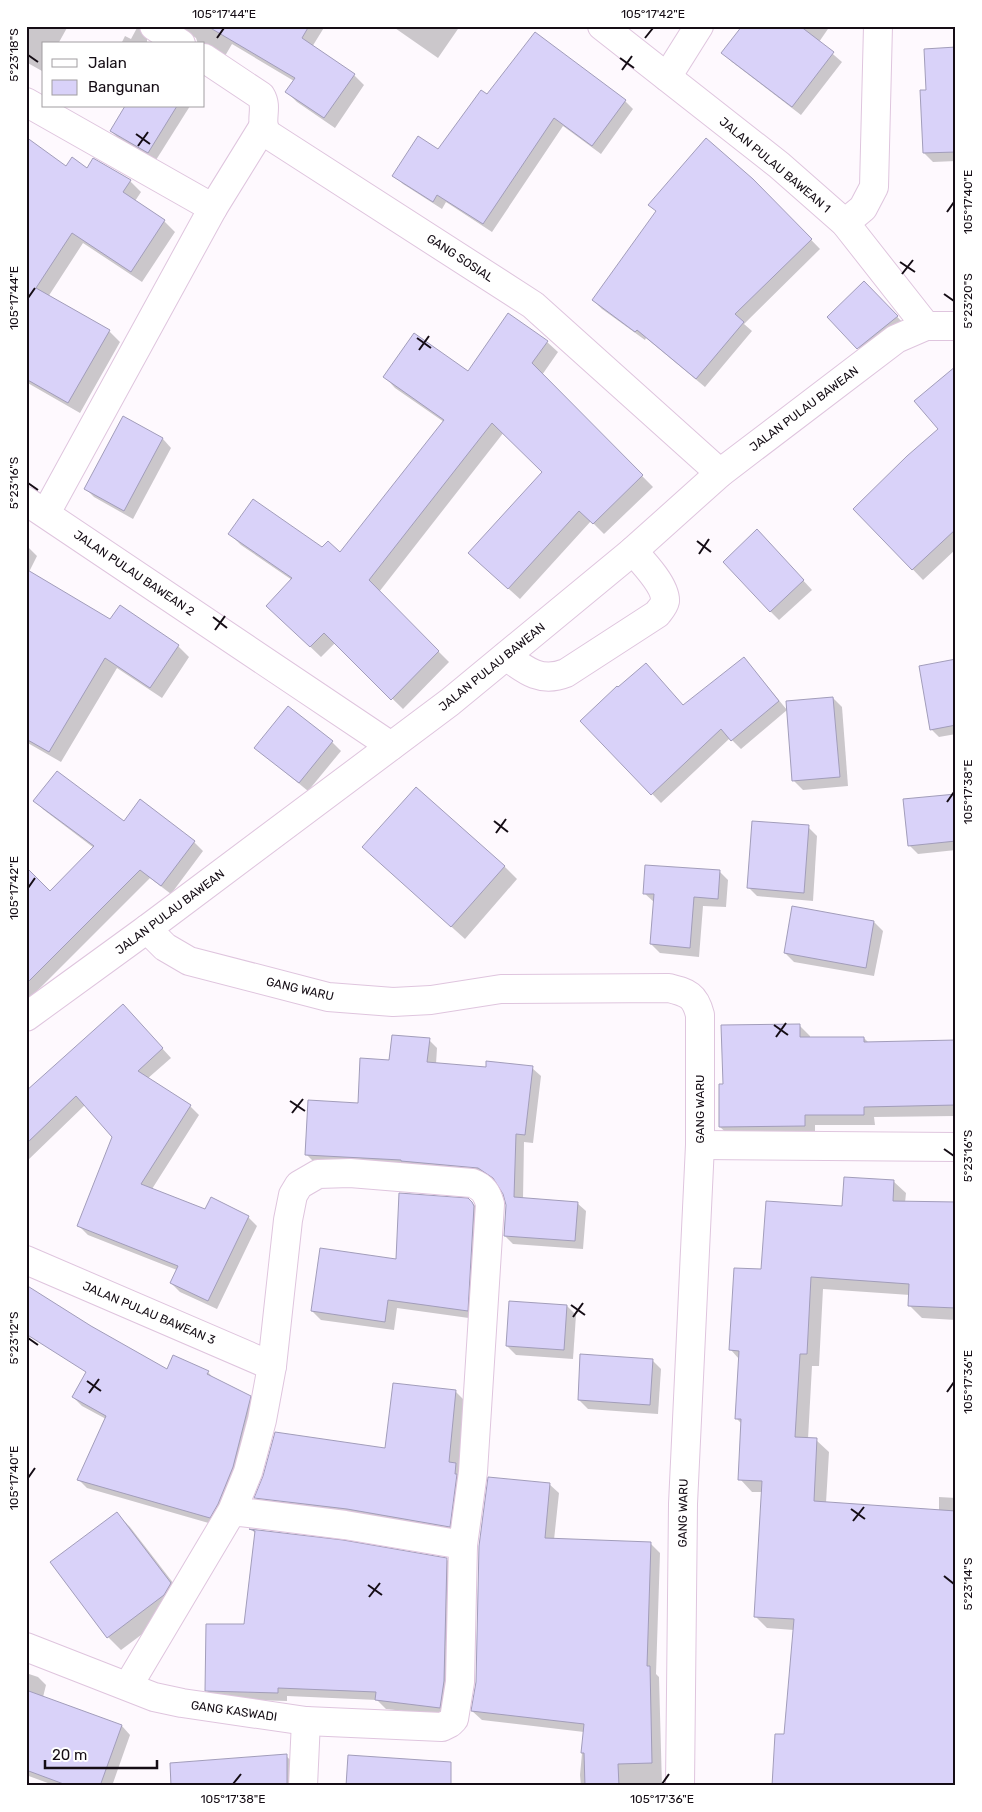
<svg xmlns="http://www.w3.org/2000/svg" width="982" height="1812" font-family="Rubik,sans-serif">
<style>
.shadow{fill:#0003}
.building{fill:#d9d2f9;stroke:#a29dba}
.lines{fill:none;stroke-linecap:round;stroke-linejoin:round}
.minor-casing{stroke:#dfc5de;stroke-width:30}
.minor{stroke:#fff;stroke-width:28}
.ticks{fill:none;stroke:#150d15;stroke-width:2}
.labels{text-anchor:middle;dominant-baseline:central;stroke-width:4.5;stroke-linejoin:round;paint-order:stroke}
.street-label{font-size:12px;fill:#150d15;stroke:#fff}
.neatline{fill:none;stroke:#150d15;stroke-width:2}
.ticks-label{font-size:12px;text-anchor:middle;fill:#150d15}
</style>
<rect width="100%" height="100%" fill="#fef9fe"/>
<g class="shadow">
<path d="M26 26H68L58 44H44V68L42 71 26 62Z"/>
<path d="M138 26H142L147 31V42L150 44H121L125 36 131 39Z"/>
<path d="M179 26H325L312 47 354 75 364 85 335 128 297 102 287 92 294 81 232 44 225 56 204 50V44H198L196 38Z"/>
<path d="M392 26H460L438 58Z"/>
<path d="M743 26H830L819 42 842 62 801 115 732 62 723 53Z"/>
<path d="M956 49V161L933 162 924 153 927 91Z"/>
<path d="M487 96 625 101 633 109 601 154 563 126 492 232 446 202 442 209 403 184 394 175 438 151Z"/>
<path d="M127 106H190L156 160 119 139 111 131Z"/>
<path d="M26 138 66 167 87 169 130 181 141 192 135 201 164 221 175 232 142 282 83 243 48 297 109 331 120 342 80 413 26 382Z"/>
<path d="M753 180 820 249 744 324 752 331 705 387 646 338 645 340 602 309 593 300Z"/>
<path d="M864 282 906 326 867 357 829 317Z"/>
<path d="M547 342 558 352 542 375 653 487 604 534 591 521 520 599 481 564 543 472 504 432 379 592 449 662 403 709 335 643 321 657 278 616 292 580 241 545 230 534 323 549 340 554 444 422 395 388 385 377 468 373Z"/>
<path d="M956 368V549L923 580 855 509 939 429Z"/>
<path d="M163 439 171 448 133 519 94 497 85 488Z"/>
<path d="M766 540 812 590 779 620 770 611Z"/>
<path d="M26 545 37 556 29 572 110 621 178 646 189 657 162 698 117 668 61 762 26 742Z"/>
<path d="M744 658 787 710 741 749 730 738 661 803 582 721 618 689 683 706Z"/>
<path d="M956 661V734L939 737 931 729Z"/>
<path d="M833 698 842 707 848 786 803 790 794 781Z"/>
<path d="M332 742 341 751 308 791 256 748Z"/>
<path d="M956 795V850L918 854 909 845Z"/>
<path d="M35 801 124 822 194 842 203 851 171 894 150 878 26 1002V869L50 892 94 848 44 810Z"/>
<path d="M808 827 817 836 813 901 757 896 748 887Z"/>
<path d="M363 847 504 866 517 879 465 939Z"/>
<path d="M719 871 728 880 726 907 703 906 699 957 660 953 651 944 654 902 644 893Z"/>
<path d="M874 922 883 931 874 976 794 962 785 953Z"/>
<path d="M132 1015 171 1058 147 1079 190 1106 199 1115 152 1189 206 1211 248 1217 257 1226 217 1309 180 1292 171 1283 177 1270 88 1235 79 1226 113 1136 85 1105 26 1162V1086L30 1090Z"/>
<path d="M799 1025 810 1036V1038H864L869 1043 956 1042V1116L874 1117 875 1125H815V1136L731 1137 720 1127 724 1085Z"/>
<path d="M429 1040 437 1048 436 1064 487 1068H532L541 1076 533 1143 524 1142 523 1199 577 1203 586 1211 583 1249 513 1244 505 1236 507 1205 505 1194 498 1183 487 1176 315 1163 306 1154 359 1104 390 1061Z"/>
<path d="M893 1181 906 1193 905 1203 956 1204V1320L922 1318 910 1306V1295L823 1289 819 1366H812L808 1439 816 1440 829 1452 826 1503 939 1511V1497L956 1498V1786L794 1630 767 1628 755 1616 763 1492H752L740 1479 742 1424 737 1419 739 1359 731 1350 763 1271 843 1208Z"/>
<path d="M471 1202 481 1211 476 1319 397 1308 394 1330 321 1320 312 1311 397 1260Z"/>
<path d="M567 1306 576 1315 573 1359 516 1355 507 1346Z"/>
<path d="M652 1360 661 1369 658 1414 588 1409 579 1400Z"/>
<path d="M208 1372 215 1380 250 1397 259 1406 219 1526 87 1488 78 1479 106 1419 82 1406 73 1397Z"/>
<path d="M456 1392 467 1403 460 1537 267 1509 256 1498 386 1449Z"/>
<path d="M549 1484 559 1493 554 1540 650 1543 660 1553 656 1674 659 1677 662 1786H581L580 1775 584 1732 482 1720 472 1711Z"/>
<path d="M117 1514 130 1527 184 1597 177 1608 121 1650 108 1637Z"/>
<path d="M253 1531 343 1542 446 1559 456 1568 449 1716 386 1709 377 1700 287 1696V1701L215 1699 206 1690 245 1626 256 1534Z"/>
<path d="M26 1673 38 1677 46 1685 43 1697 122 1726 130 1735 112 1786H56L26 1775Z"/>
<path d="M286 1756 297 1766V1786H197Z"/>
</g>
<g class="building">
<path d="M207 26H309L302 38 355 74 324 118 285 92 295 78Z"/>
<path d="M742 26H800L834 52 792 107 721 53Z"/>
<path d="M535 32 626 100 592 146 554 118 483 224 437 195 433 202 392 176 418 136 438 149 481 90 487 94Z"/>
<path d="M956 47V152L923 153 920 90H926L924 49Z"/>
<path d="M125 106H177L148 153 110 131Z"/>
<path d="M26 137 66 166 72 157 87 168 93 158 131 180 123 192 165 220 131 272 72 233 36 288 110 330 68 403 26 379Z"/>
<path d="M706 138 753 179 812 239 735 314 744 322 696 379 637 330 635 332 592 300 656 211 648 205Z"/>
<path d="M864 281 898 316 857 349 827 317Z"/>
<path d="M508 313 548 341 532 363 643 475 593 524 579 511 508 589 468 553 542 472 492 423 369 580 439 651 391 700 324 633 310 647 266 606 292 578 228 534 253 499 322 547 328 541 340 552 444 420 383 377 414 333 468 371Z"/>
<path d="M956 366V529L912 570 853 509 907 456 938 429 914 401Z"/>
<path d="M123 416 163 438 124 511 84 489Z"/>
<path d="M757 529 804 580 770 612 723 562Z"/>
<path d="M26 569 110 619 120 605 179 645 150 688 105 658 49 752 26 739Z"/>
<path d="M744 657 779 701 731 741 721 729 651 795 580 721 617 686 618 687 646 663 683 705Z"/>
<path d="M956 659V725L930 730 919 666Z"/>
<path d="M833 697 840 777 792 781 786 701Z"/>
<path d="M288 706 333 741 299 783 254 748Z"/>
<path d="M57 771 124 821 140 799 195 841 161 886 140 870 26 984V867L50 891 94 846 33 801Z"/>
<path d="M416 787 505 866 451 927 362 847Z"/>
<path d="M956 794V841L908 846 903 799Z"/>
<path d="M752 821 809 825 804 893 747 888Z"/>
<path d="M645 865 720 870 718 899 694 897 690 948 650 944 654 894H643Z"/>
<path d="M792 906 874 921 866 968 784 953Z"/>
<path d="M123 1004 163 1048 138 1071 191 1105 141 1184 205 1209 211 1197 249 1216 208 1301 170 1283 178 1266 77 1226 112 1137 76 1096 26 1144V1091Z"/>
<path d="M800 1024V1037H864V1042L956 1040V1105L864 1107V1115H805V1126L719 1127V1084H723L721 1025Z"/>
<path d="M392 1035 430 1038 427 1062 486 1067V1061L533 1066 525 1135 516 1134 514 1197 578 1202 575 1241 504 1236 506 1205 503 1194 493 1178 478 1168 401 1161V1160L305 1155 308 1100 358 1103 360 1058 389 1060Z"/>
<path d="M844 1177 894 1180 893 1201 956 1202V1308L908 1306 909 1284 811 1277 807 1354H800L795 1437 817 1438 814 1501 956 1511V1786H772L775 1734H784L794 1619 754 1617 762 1481 738 1480 741 1419H735L739 1351 729 1350 734 1268 761 1269 766 1201 842 1206Z"/>
<path d="M399 1193 468 1198 472 1202 474 1206 468 1311 388 1300 385 1322 311 1311 320 1248 396 1259Z"/>
<path d="M26 1285 91 1326 167 1369 173 1355 209 1371 207 1374 251 1396 233 1467 218 1504 210 1518 77 1480 106 1416 72 1397 86 1372 26 1334Z"/>
<path d="M509 1301 567 1305 564 1350 506 1346Z"/>
<path d="M580 1354 653 1359 650 1405 578 1400Z"/>
<path d="M393 1383 456 1390 449 1462 456 1463 455 1474H457L450 1527 347 1509 254 1498 263 1476 275 1432 385 1448Z"/>
<path d="M488 1477 550 1483 545 1538 651 1542 647 1666H650L652 1763 618 1764 619 1786H585L584 1753H581L584 1724 471 1711 476 1682 479 1546Z"/>
<path d="M117 1512 171 1583 164 1595 107 1638 50 1562Z"/>
<path d="M249 1529 343 1540 447 1558 444 1681 440 1708 375 1700 376 1692 278 1688V1693L205 1691 206 1624H244L255 1531Z"/>
<path d="M26 1690 122 1725 100 1786H69L26 1770Z"/>
<path d="M287 1754V1786H171L170 1763Z"/>
<path d="M348 1755 451 1762V1786H346Z"/>
</g>
<g class="lines">
<defs>
<g id="minor">
<path d="M154 26 181 44"/>
<path d="M602 26 779 165 845 223 926 326"/>
<path d="M204 58 261 96C269 109 257 123 269 135L533 305 720 473"/>
<path d="M667 77 699 26"/>
<path d="M26 102 213 208"/>
<path d="M845 223 863 208 874 187 878 26"/>
<path d="M26 501 391 746"/>
<path d="M46 513 213 208 263 127"/>
<path d="M506 656C526 671 541 683 566 673L657 614C660 610 664 606 665 601 666 586 642 561 633 551"/>
<path d="M147 929 165 947 189 961 328 997 393 1002 431 1000 501 989 669 988C688 993 695 995 700 1015V1145L683 1504 680 1786"/>
<path d="M26 1017 147 929 450 702 633 551 720 473 896 339 926 326H956"/>
<path d="M700 1145 956 1147"/>
<path d="M26 1260 272 1366"/>
<path d="M26 1647 154 1697 182 1703 306 1721 442 1727 450 1723 454 1719 460 1682 463 1545"/>
<path d="M128 1686 232 1511 248 1472 262 1420 272 1366 288 1220 293 1195 299 1185 318 1174 350 1173 472 1183C483 1187 487 1193 490 1204L473 1472 463 1545 345 1525 232 1511"/>
<path d="M303 1786 306 1721"/>
</g>
</defs>
<use href="#minor" class="minor-casing"/>
<use href="#minor" class="minor"/>
</g>
<path class="ticks" d="M217 38 224 28M645 38 653 28M28 55 38 62M620 58 634 68M622 70 632 56M136 134 150 144M138 146 148 132M947 212 954 202M900 262 915 272M902 274 913 260M944 294 954 301M28 298 35 288M417 338 431 348M419 350 429 336M28 483 38 490M697 541 711 552M699 554 709 539M213 617 227 628M215 630 225 616M947 802 954 792M494 821 508 832M496 833 506 819M28 888 35 878M774 1025 788 1035M776 1037 786 1023M290 1101 305 1111M292 1113 303 1099M944 1149 954 1156M571 1305 585 1315M573 1317 583 1303M28 1338 38 1345M87 1381 101 1391M947 1392 954 1382M89 1393 99 1379M28 1478 35 1468M851 1509 865 1519M853 1521 864 1507M944 1576 954 1584M368 1585 382 1595M369 1597 380 1583M233 1784 241 1774M662 1784 669 1774"/>
<g class="labels">
<g class="street-label">
<text transform="translate(775 165) rotate(40)">JALAN PULAU BAWEAN 1</text>
<text transform="translate(460 258) rotate(33)">GANG SOSIAL</text>
<text transform="translate(804 409) rotate(-37)">JALAN PULAU BAWEAN</text>
<text transform="translate(134 573) rotate(34)">JALAN PULAU BAWEAN 2</text>
<text transform="translate(492 667) rotate(-39)">JALAN PULAU BAWEAN</text>
<text transform="translate(170 912) rotate(-37)">JALAN PULAU BAWEAN</text>
<text transform="translate(300 989) rotate(13)">GANG WARU</text>
<text transform="translate(700 1109) rotate(-90)">GANG WARU</text>
<text transform="translate(149 1313) rotate(23)">JALAN PULAU BAWEAN 3</text>
<text transform="translate(683 1513) rotate(-89)">GANG WARU</text>
<text transform="translate(234 1711) rotate(8)">GANG KASWADI</text>
</g>
</g>
<rect width="982" height="1812" fill="none" stroke="#ffffff" stroke-width="55"/>
<rect x="42" y="42" width="162" height="65" fill="#ffffff" stroke="#a19ea1"/>
<rect x="52" y="59" width="25" height="8" fill="#ffffff" stroke="#a19ea1"/>
<text x="88" y="68" font-size="15" fill="#150d15">Jalan</text>
<rect x="52" y="80" width="25" height="15" fill="#d9d2f9" stroke="#a19ea1"/>
<text x="88" y="92" font-size="15" fill="#150d15">Bangunan</text>
<path d="M45 1760v8h112v-8" fill="none" stroke="#150d15" stroke-width="2.5"/>
<text x="52" y="1760" font-size="15" fill="#150d15" stroke="#ffffff" stroke-width="4" paint-order="stroke">20 m</text>
<rect x="28" y="28" width="926" height="1756" class="neatline"/>
<g class="ticks-label">
<text x="224" y="18">105°17'44"E</text>
<text x="653" y="18">105°17'42"E</text>
<text transform="translate(14 55) rotate(-90)" y="4">5°23'18"S</text>
<text transform="translate(968 202) rotate(-90)" y="4">105°17'40"E</text>
<text transform="translate(14 298) rotate(-90)" y="4">105°17'44"E</text>
<text transform="translate(968 301) rotate(-90)" y="4">5°23'20"S</text>
<text transform="translate(14 483) rotate(-90)" y="4">5°23'16"S</text>
<text transform="translate(968 792) rotate(-90)" y="4">105°17'38"E</text>
<text transform="translate(14 888) rotate(-90)" y="4">105°17'42"E</text>
<text transform="translate(968 1156) rotate(-90)" y="4">5°23'16"S</text>
<text transform="translate(14 1338) rotate(-90)" y="4">5°23'12"S</text>
<text transform="translate(968 1382) rotate(-90)" y="4">105°17'36"E</text>
<text transform="translate(14 1478) rotate(-90)" y="4">105°17'40"E</text>
<text transform="translate(968 1584) rotate(-90)" y="4">5°23'14"S</text>
<text x="233" y="1803">105°17'38"E</text>
<text x="662" y="1803">105°17'36"E</text>
</g>
</svg>
